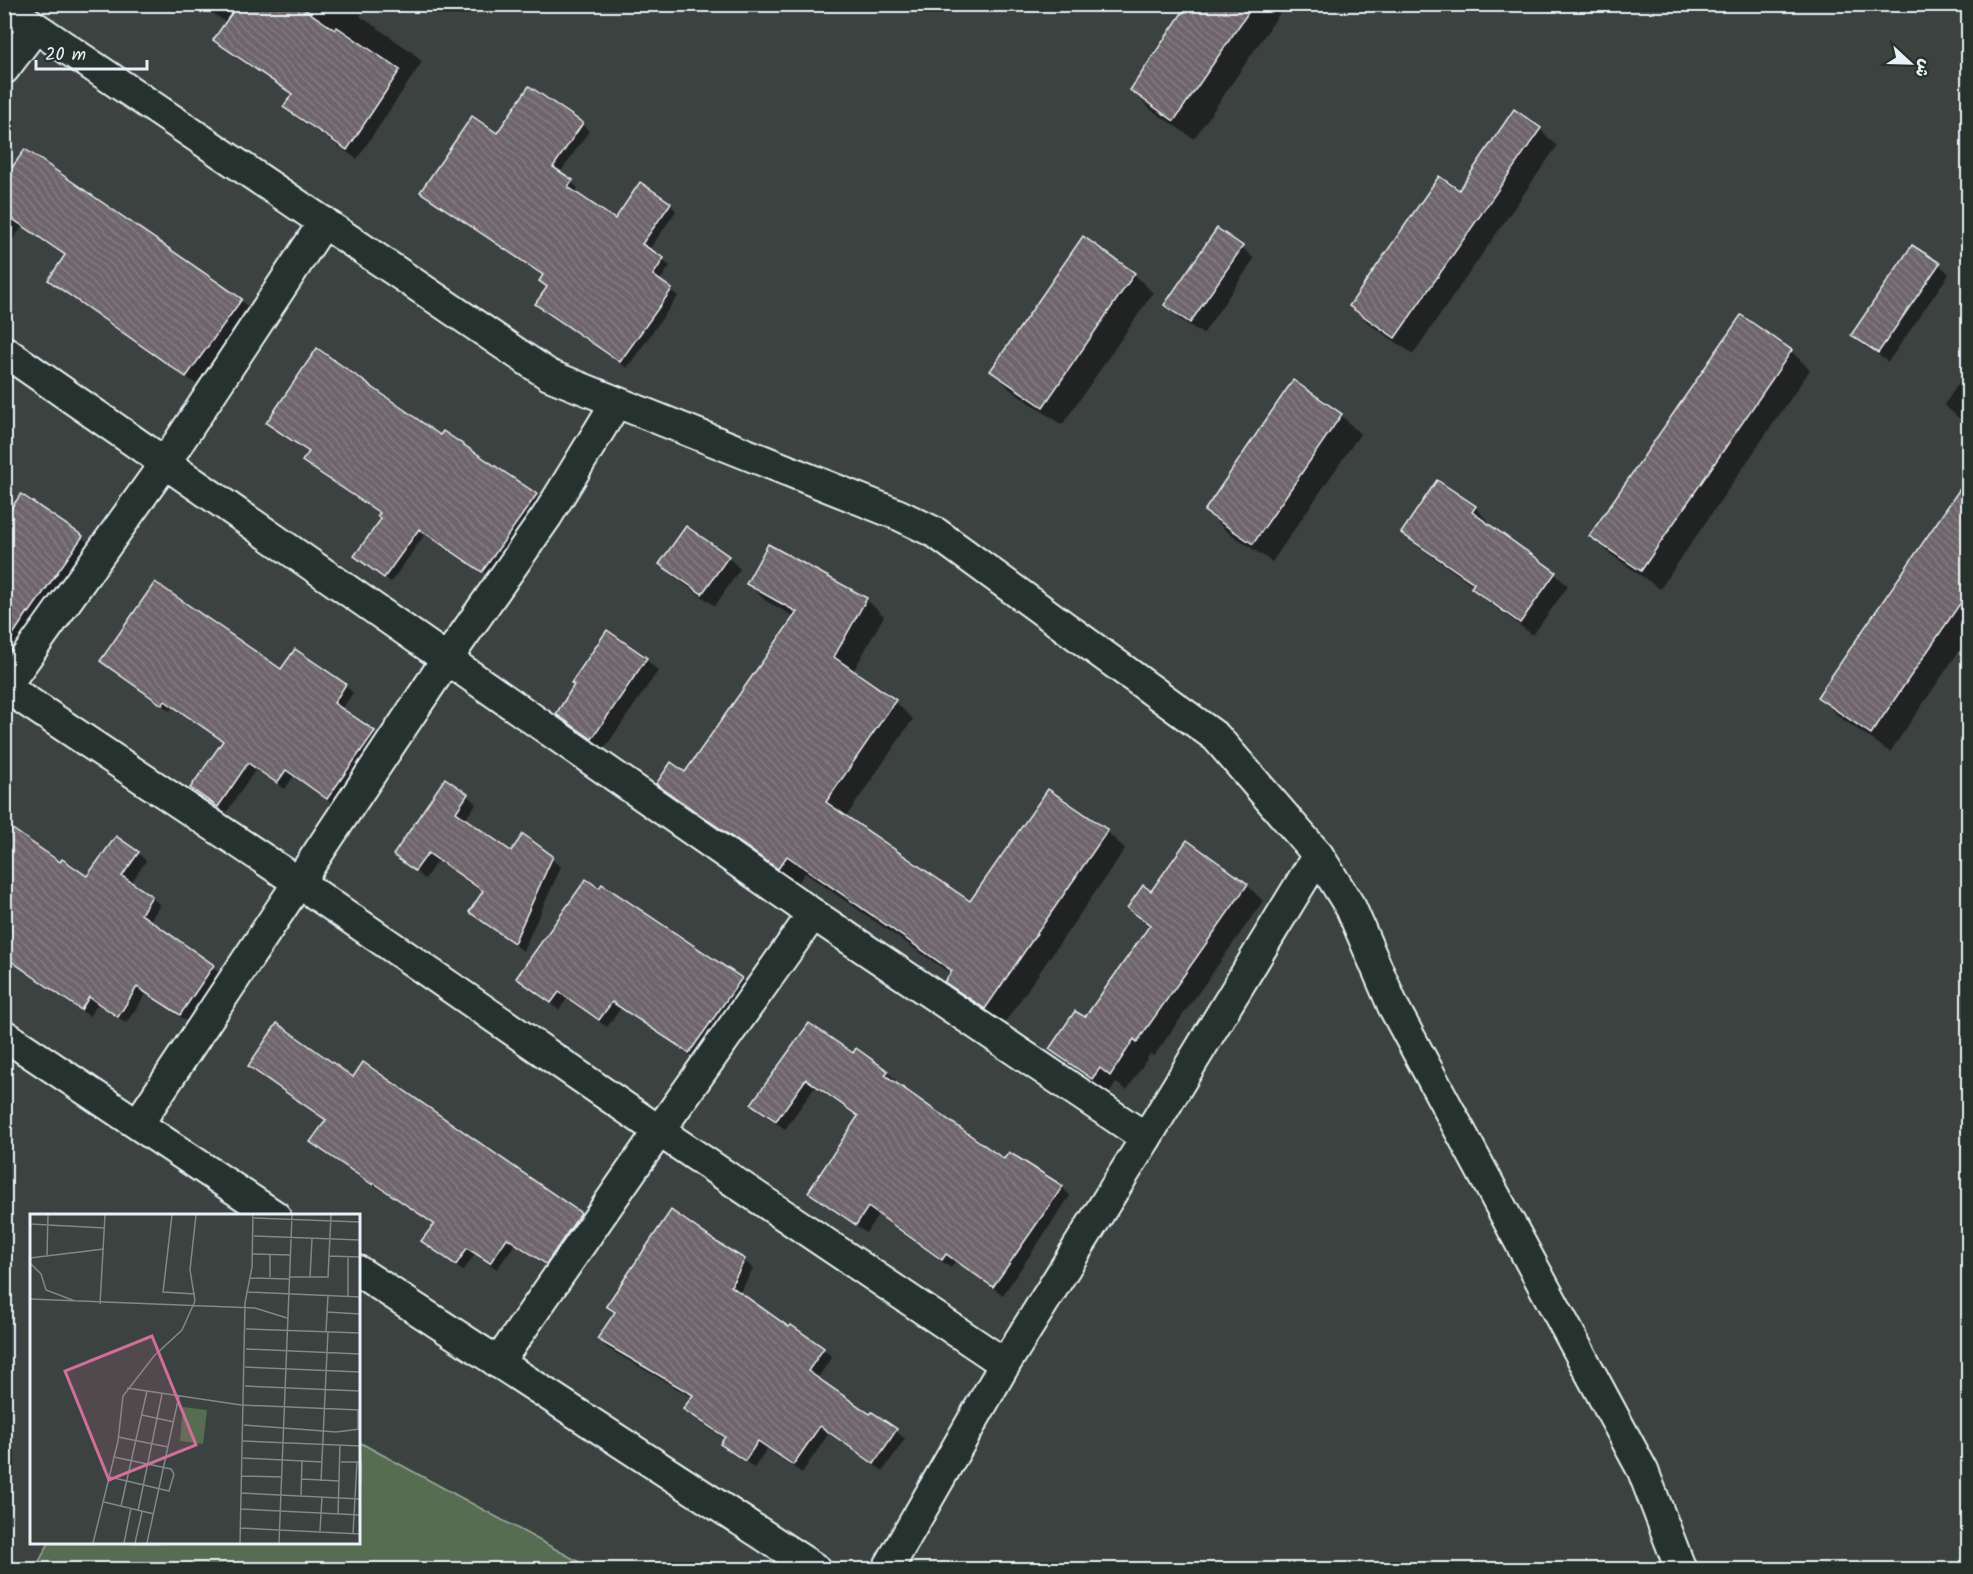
<svg xmlns="http://www.w3.org/2000/svg" width="1973" height="1574" font-family="Kalam,'Playpen Sans Arabic',sans-serif">
<style>
.green{fill:#566d51;stroke:#9fafa4;stroke-width:1.5}
.shadow{fill:#0007}
.building{fill:url(#building-back-hatch);stroke:#e8f1f8;stroke-width:1.5}
.lines{fill:none;stroke-linecap:round;stroke-linejoin:round}
.street-casing{stroke:#e8f1f8;stroke-width:34}
.street{stroke:#26332d;stroke-width:30}
.inset-road{fill:none;stroke:#81888a;stroke-width:1.5}
.view{fill:#d16f9a;fill-opacity:0.15;stroke:#d16f9a;stroke-width:3}
.inset-edge{fill:none;stroke:#e8f1f8;stroke-width:3}
</style>
<defs>
<pattern id="building-back-hatch" width="6" height="6" patternUnits="userSpaceOnUse" patternTransform="scale(1.5)"><rect width="6" height="6" fill="#6e656b"/><path d="M-1 5l2 2M0 0l6 6M5-1l2 2" fill="none" stroke="#837c81"/></pattern>
</defs>
<rect width="100%" height="100%" fill="#3c4240"/>
<filter id="ink" filterUnits="userSpaceOnUse"><feTurbulence type="fractalNoise" baseFrequency=".0167" numOctaves="2"/><feDisplacementMap in="SourceGraphic" scale="12" xChannelSelector="R" yChannelSelector="G"/><feConvolveMatrix kernelMatrix="1 2 1 2 8 2 1 2 1" color-interpolation-filters="sRGB"/></filter>
<g filter="url(#ink)">
<path class="green" d="M359 1442 592 1569H35L49 1543 358 1542Z"/>
<g class="shadow">
<path d="M199 4H368L360 16 412 52 422 62 357 159 294 116 284 107 292 95 225 50 215 40 227 23Z"/>
<path d="M1190 4H1286L1194 139 1150 109 1132 90Z"/>
<path d="M582 124 589 131 560 173 578 188 575 193 615 221 670 204 676 211 649 250 670 266 659 282 678 296 627 368 543 310 537 304 548 288 543 276 429 198 422 192 497 136Z"/>
<path d="M1540 129 1557 146 1413 354 1368 323 1351 306 1459 192Z"/>
<path d="M4 181 241 300 250 309 196 384 59 288 50 279 66 257 22 227 4 252Z"/>
<path d="M1242 247 1254 259 1203 334 1178 318 1166 305Z"/>
<path d="M1939 264 1949 274 1888 362 1862 344 1853 334Z"/>
<path d="M1134 274 1153 293 1062 425 1011 390 992 371Z"/>
<path d="M1741 317 1791 351 1810 370 1660 589 1610 554 1591 535Z"/>
<path d="M1968 369V426L1944 405Z"/>
<path d="M1341 415 1360 434 1272 562 1225 530 1206 511Z"/>
<path d="M268 423 440 437 536 495 542 501 489 576 426 533 391 582 356 556 382 519 381 514 310 467 304 461 310 453Z"/>
<path d="M1968 479V638L1890 752 1838 716 1819 697Z"/>
<path d="M4 507 11 511 82 537 91 546 4 665Z"/>
<path d="M1475 507 1487 520 1485 523 1555 574 1568 586 1533 635 1485 600 1473 588 1474 586 1416 545 1403 533Z"/>
<path d="M728 557 740 569 715 606 673 576 661 564Z"/>
<path d="M748 584 866 599 884 616 853 672 895 702 913 719 846 817 970 903 1048 791 1107 832 1125 849 1003 1025 964 999 946 981 951 974 805 873 796 885 675 801 658 783 686 775 795 617 766 601Z"/>
<path d="M608 632 646 659 658 671 604 749 570 726 558 714Z"/>
<path d="M295 651 345 685 353 693 341 710 374 732 381 739 335 805 294 776 285 789 256 769 226 813 192 788 224 742 173 707 170 711 109 668 102 661 281 671Z"/>
<path d="M467 795 476 804 465 820 511 853 523 836 561 867 523 951 480 920 471 911 484 893 437 861 425 879 395 855Z"/>
<path d="M4 825 61 864 87 879 138 853 146 861 131 883 151 897 160 905 149 922 213 967 221 975 188 1022 146 994 126 1023 98 1004 89 1016 4 957Z"/>
<path d="M1247 885 1263 901 1154 1056 1150 1054 1127 1090 1116 1083 1109 1094 1067 1065 1051 1049 1085 1020 1149 928 1129 908Z"/>
<path d="M518 978 741 979 749 986 697 1060 621 1008 607 1027 567 999 559 1010Z"/>
<path d="M853 1055 887 1072 896 1080 894 1084 1004 1162 1062 1187 1070 1196 1003 1295 955 1261 951 1268 878 1215 866 1233 818 1200 809 1192 858 1117 815 1087 785 1129 762 1113 753 1104Z"/>
<path d="M250 1066 353 1079 580 1214 587 1221 553 1270 515 1244 497 1269 475 1254 463 1271 423 1241 435 1225 382 1188 381 1190 319 1149 312 1142 327 1121 257 1073Z"/>
<path d="M717 1245 744 1260 753 1269 739 1294 790 1329 823 1349 832 1357 817 1379 871 1416 872 1414 896 1431 905 1439 883 1471 829 1433 802 1473 767 1449 754 1468 722 1443 725 1439 694 1418 685 1409 693 1398 607 1348 598 1339 616 1314 608 1306Z"/>
</g>
<g class="building">
<path d="M238 4H297L335 30 337 27 400 70 347 150 283 107 292 94 213 40Z"/>
<path d="M1188 4H1254L1174 121 1130 90Z"/>
<path d="M529 86 583 123 553 167 573 180 568 187 615 219 640 182 671 203 642 244 664 258 653 275 672 289 620 362 535 304 547 287 539 281 543 275 420 192 472 116 497 133Z"/>
<path d="M1514 109 1541 128 1395 338 1349 306 1439 176 1459 190Z"/>
<path d="M25 149 242 299 186 377 48 280 65 255 4 213V179Z"/>
<path d="M1217 228 1243 246 1190 323 1164 305Z"/>
<path d="M1083 236 1135 273 1043 407 990 371Z"/>
<path d="M1912 245 1940 263 1878 353 1851 335Z"/>
<path d="M1741 315 1792 350 1641 571 1589 536Z"/>
<path d="M317 348 440 435 443 431 537 494 482 572 419 529 384 578 354 556 381 519 377 516 380 513 302 461 309 452 266 423Z"/>
<path d="M1293 380 1342 414 1253 544 1204 511Z"/>
<path d="M1968 477V592L1871 734 1817 697Z"/>
<path d="M1437 480 1476 506 1472 512 1556 572 1520 623 1471 588 1474 583 1401 533Z"/>
<path d="M21 494 83 536 29 613 28 612 4 648V518Z"/>
<path d="M686 526 729 556 702 594 659 564Z"/>
<path d="M768 544 867 598 834 657 896 700 826 802 970 901 1048 789 1108 830 985 1009 944 982 952 971 787 856 778 869 656 784 671 762 685 772 797 612 746 584Z"/>
<path d="M155 582 281 669 295 649 346 684 334 703 375 731 327 799 286 770 277 783 248 763 218 807 190 788 223 741 165 701 162 705 100 661Z"/>
<path d="M607 630 647 658 592 739 556 714 574 685 571 683Z"/>
<path d="M445 778 468 794 456 812 511 851 523 834 553 856 514 943 469 912 483 891 428 853 415 871 393 855Z"/>
<path d="M4 823 60 862 62 859 87 876 116 836 139 852 122 876 152 896 141 914 214 965 180 1015 137 987 118 1017 89 997 81 1010 4 956Z"/>
<path d="M1187 840 1248 884 1137 1042 1134 1039 1110 1076 1100 1068 1092 1079 1049 1049 1075 1011 1085 1017 1150 925 1127 908 1143 885 1151 891Z"/>
<path d="M586 879 599 888 602 884 742 978 689 1053 612 1002 599 1020 559 992 551 1003 516 978Z"/>
<path d="M277 1023 353 1077 363 1062 581 1213 546 1264 507 1238 490 1263 467 1248 456 1265 421 1241 434 1224 374 1183 373 1185 310 1142 326 1120 248 1066Z"/>
<path d="M809 1023 853 1053 856 1048 888 1071 885 1075 1004 1159 1009 1152 1063 1186 993 1287 946 1254 942 1260 868 1207 856 1225 808 1192 858 1116 806 1079 776 1121 751 1104Z"/>
<path d="M671 1210 718 1243 745 1259 731 1286 789 1327 791 1325 824 1348 808 1371 870 1414 872 1412 897 1429 874 1464 820 1426 793 1465 758 1441 745 1461 720 1444 725 1437 683 1409 693 1395 597 1339 615 1312 606 1306Z"/>
</g>
<g class="lines">
<defs>
<g id="street">
<path d="M4 6 549 375 899 515 936 533 1216 737 1318 855 1351 908 1393 1006 1643 1471 1681 1570"/>
<path d="M4 69 35 28"/>
<path d="M4 351 813 914 1146 1138"/>
<path d="M4 686 298 882 659 1131 1005 1364"/>
<path d="M4 688 165 463 324 222"/>
<path d="M4 1035 275 1216"/>
<path d="M138 1124 447 659 547 516 616 403"/>
<path d="M358 1271 817 1570"/>
<path d="M498 1363 659 1131 813 914"/>
<path d="M887 1570 1005 1364 1146 1138 1318 855"/>
</g>
</defs>
<use href="#street" class="street-casing"/>
<use href="#street" class="street"/>
</g>
</g>
<g transform="translate(30 1214)">
<rect width="330" height="330" fill="#3c4240"/>
<path d="M153 193 177 196 173 230 150 227Z" fill="#566d51"/>
<path class="inset-road" d="M142 1 133 78 165 80M224 4 330 8M0 10 75 14M224 22 330 26M223 40 260 41M17 41 18 1M299 42 330 43M0 44 74 35M0 49 11 60 16 76 45 87M240 63V40M260 63H298L301 1M220 64 259 65M280 64 282 24M216 78 330 83M318 82V43M0 85 225 94 257 104M70 90 75 1M297 98 330 100M216 115 330 119M296 118 298 81M216 135 330 140M215 153 330 158M215 172 330 177M97 174 211 191 330 196M112 201 144 208M214 211 306 218 330 215M328 215V196M88 223 138 233M213 227 330 232M213 244 292 248M311 248H330M212 262 252 263M80 263 139 277 144 260 141 255 84 243M272 265 309 267M291 267 298 118M211 279 330 285M271 281 272 246M74 288 124 300M91 292 117 177M211 295 330 301M108 297 132 180M308 300 310 231M210 314 330 320M290 317 292 283M323 320 327 248M63 329 88 227 93 182 124 142 152 116 165 87 160 56 166 1M94 329 101 294M105 329 112 298M117 329 149 182M210 329 215 89 222 53 223 1M249 329 262 1"/>
<path class="view" d="M122 122 166 231 79 266 35 157Z"/>
<rect width="330" height="330" class="inset-edge"/>
</g>
<rect width="1973" height="1574" fill="none" stroke="#26332d" stroke-width="24"/>
<rect x="12" y="12" width="1949" height="1550" fill="none" stroke="#e8f1f8" stroke-width="2" filter="url(#ink)"/>
<g transform="translate(1910 63) rotate(112)" stroke="#26332d" stroke-width="4.5" paint-order="stroke">
<path d="M0-4.5L10 22L0 15L-10 22Z" fill="#e8f1f8"/>
<text y="-9" font-size="16" font-weight="bold" text-anchor="middle" fill="#e8f1f8">ش</text>
</g>
<path d="M36 60v9h111v-9" fill="none" stroke="#e8f1f8" stroke-width="3"/>
<text x="45" y="60" font-size="18" fill="#e8f1f8" stroke="#26332d" stroke-width="4.5" paint-order="stroke">20 m</text>
</svg>
